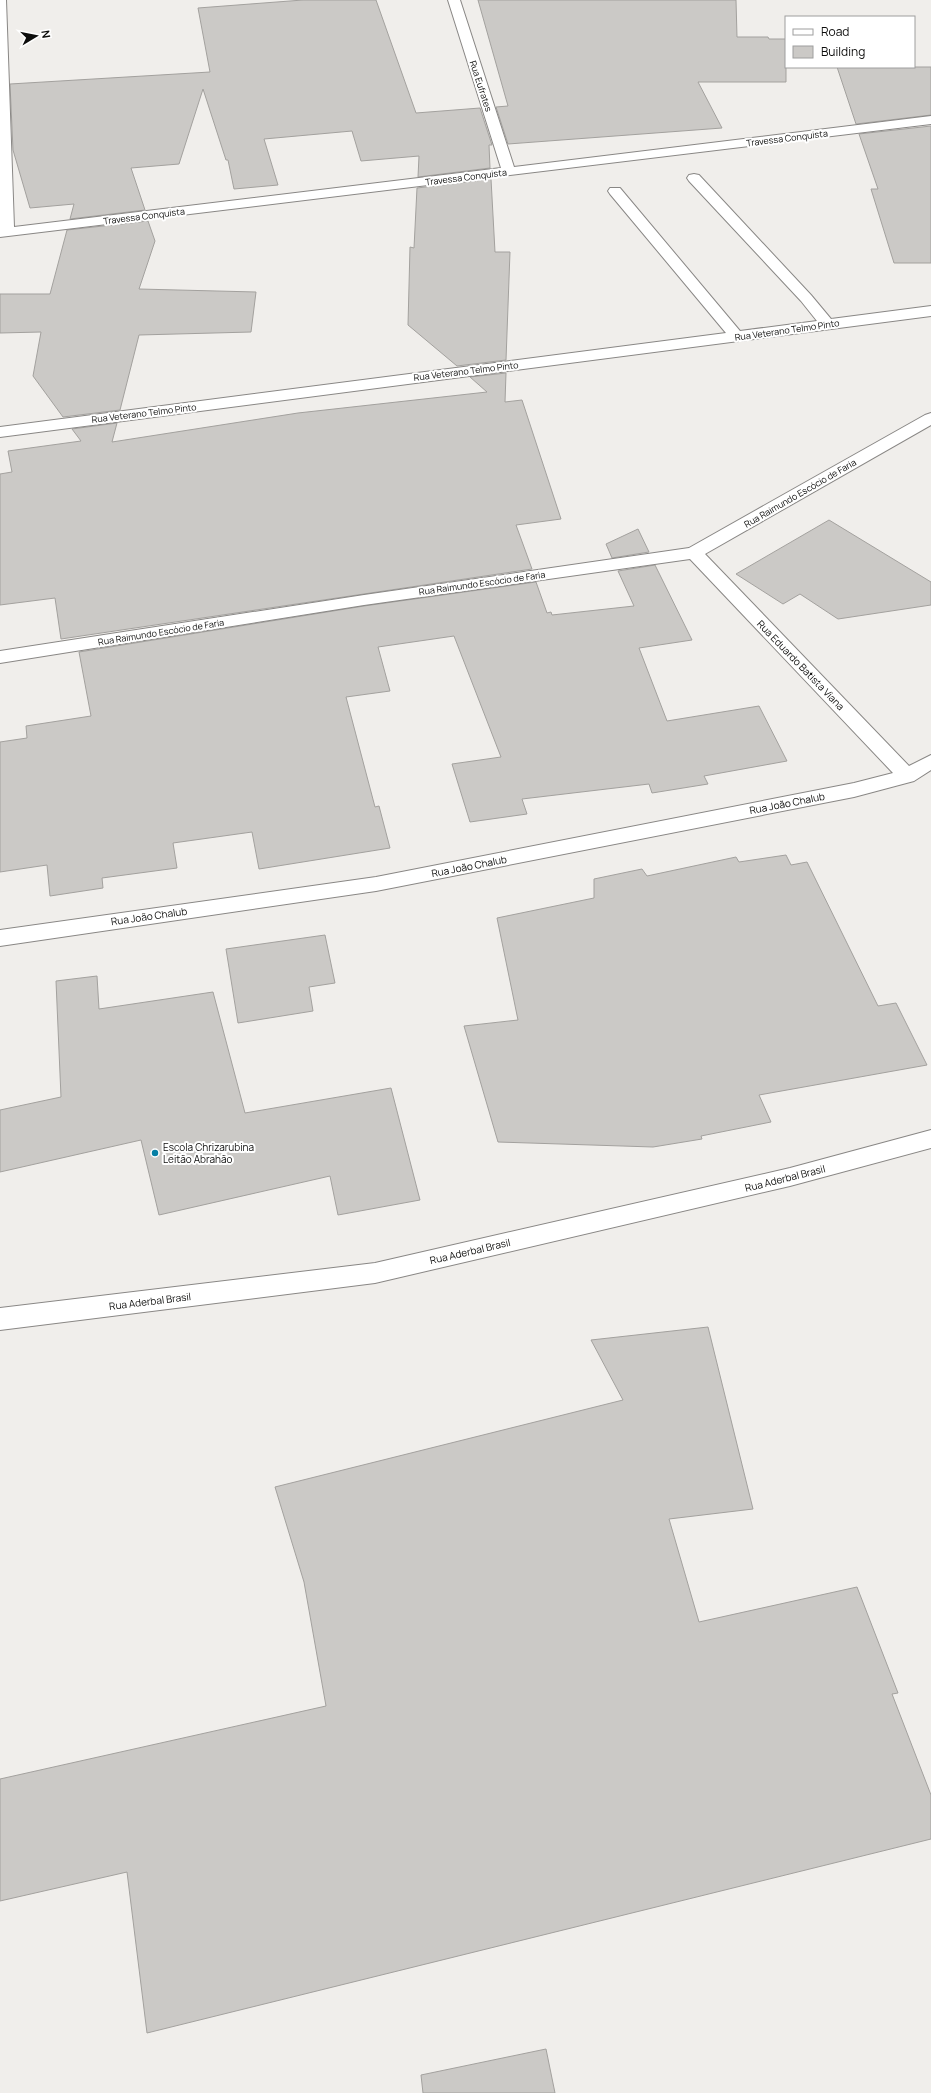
<svg xmlns="http://www.w3.org/2000/svg" width="931" height="2093" font-family="Manrope,sans-serif">
<style>
.building{fill:#cbc9c6;stroke:#a3a19e}
.lines{fill:none;stroke-linecap:round;stroke-linejoin:round}
.minor-casing{stroke:#898785;stroke-width:2}
.minor{fill:#fff;fill-rule:evenodd}
.poi-dot{fill:#067fa5;stroke:#fff;stroke-width:1.5}
.labels{text-anchor:middle;dominant-baseline:central;stroke-width:4;stroke-linejoin:round;paint-order:stroke}
.far-street-label{font-size:9px;fill:#0d0d0c;stroke:#fff}
.street-label{font-size:10px;fill:#0d0d0c;stroke:#fff}
.poi-label{font-size:10px;fill:#0d0d0c;stroke:#fff;text-anchor:start}
</style>
<rect width="100%" height="100%" fill="#f0eeeb"/>
<g class="building">
<path d="M303 0H376L416 113 480 108 492 145H489L490 168 418 177 419 156 361 161 352 131 264 139 278 185 234 189 228 160H226L203 89 179 164 131 168 145 210 70 219 74 204 30 208 13 150 10 84 210 72 198 8Z"/>
<path d="M478 0H736L737 37H768L769 39H786V82H698L722 128 508 144 496 107 508 106Z"/>
<path d="M837 67H931V115L856 124Z"/>
<path d="M931 126V263H894L871 189H878L859 134Z"/>
<path d="M491 179 495 252H510L506 360 457 366 408 325 410 247 414 248 417 188Z"/>
<path d="M148 221 155 241 139 289 256 292 251 332 139 335 120 410 63 417 33 376 41 332 0 333V294H50L67 230Z"/>
<path d="M506 373 505 402 522 400 561 519 516 525 532 569 61 639 55 598 0 605V474L12 472 8 451 81 441 72 429 117 423 112 442 298 413 487 392 470 377Z"/>
<path d="M829 520 931 582V605L838 619 800 594 783 604 736 574Z"/>
<path d="M638 529 649 552 612 558 606 544Z"/>
<path d="M655 565 692 640 639 648 667 721 759 706 787 761 704 776 708 784 652 793 649 784 522 799 527 814 470 822 452 764 501 757 454 636 378 647 390 691 346 697 375 807 379 806 390 848 259 869 252 832 173 843 177 868 102 878 103 888 50 896 47 865 0 872V742L27 738 26 726 91 716 79 652 364 606 536 582 547 613 551 612 552 615 634 606 618 571Z"/>
<path d="M786 855 791 865 807 862 878 1006 896 1003 927 1065 759 1095 771 1122 701 1136 702 1139 653 1147 498 1142 464 1026 518 1020 497 918 594 898V879L642 869 647 876 736 857 739 862Z"/>
<path d="M325 935 335 983 309 987 313 1011 238 1023 226 949Z"/>
<path d="M97 976 99 1009 213 992 245 1113 391 1088 420 1200 338 1215 330 1176 159 1215 141 1140 0 1172V1110L61 1097 56 981Z"/>
<path d="M708 1327 753 1509 669 1519 699 1622 857 1587 898 1693 892 1694 931 1795V1839L147 2033 127 1872 0 1901V1779L326 1706 304 1582 275 1487 623 1400 591 1340Z"/>
<path d="M546 2049 555 2093H423L421 2075Z"/>
</g>
<g class="lines">
<defs>
<g id="minor">
<path d="M0 0H6L14 227 501 168 448 0H460L514 167 931 116V124L0 237Z"/>
<path d="M694 174 699 175 811 295 831 319 931 306V316L0 437V427L726 333 610 194 608 191 610 188H620L740 331 817 321 801 301 689 181 687 178 689 175Z"/>
<path d="M931 413V425L705 554 909 766 931 755V770L914 781 854 797 376 891 0 946V930L376 877 854 783 893 773 690 559 364 605 0 663V651L364 595 689 548 925 415Z"/>
<path d="M931 1130V1148L790 1186 375 1283 0 1330V1308L375 1263 790 1168Z"/>
</g>
</defs>
<use href="#minor" class="minor-casing"/>
<use href="#minor" class="minor"/>
</g>
<circle class="poi-dot" cx="155" cy="1153" r="4"/>
<g class="labels">
<g class="far-street-label">
<text transform="translate(481 86) rotate(72)">Rua Eufrates</text>
<text transform="translate(787 138) rotate(-7)">Travessa Conquista</text>
<text transform="translate(466 177) rotate(-7)">Travessa Conquista</text>
<text transform="translate(144 216) rotate(-7)">Travessa Conquista</text>
<text transform="translate(787 330) rotate(-8)">Rua Veterano Telmo Pinto</text>
<text transform="translate(466 371) rotate(-7)">Rua Veterano Telmo Pinto</text>
<text transform="translate(144 413) rotate(-7)">Rua Veterano Telmo Pinto</text>
<text transform="translate(800 493) rotate(-30)">Rua Raimundo Escócio de Faria</text>
<text transform="translate(482 583) rotate(-8)">Rua Raimundo Escócio de Faria</text>
<text transform="translate(161 632) rotate(-9)">Rua Raimundo Escócio de Faria</text>
</g>
<g class="street-label">
<text transform="translate(801 665) rotate(46)">Rua Eduardo Batista Viana</text>
<text transform="translate(787 803) rotate(-11)">Rua João Chalub</text>
<text transform="translate(469 866) rotate(-11)">Rua João Chalub</text>
<text transform="translate(149 916) rotate(-8)">Rua João Chalub</text>
<text transform="translate(785 1178) rotate(-14)">Rua Aderbal Brasil</text>
<text transform="translate(470 1251) rotate(-13)">Rua Aderbal Brasil</text>
<text transform="translate(150 1301) rotate(-7)">Rua Aderbal Brasil</text>
</g>
<g class="poi-label">
<text x="163" y="1147">Escola Chrizarubina<tspan x="163" dy="12">Leitão Abrahão</tspan></text>
</g>
</g>
<rect x="785" y="16" width="130" height="52" fill="#ffffff" stroke="#9e9e9e"/>
<rect x="793" y="29" width="20" height="6" fill="#ffffff" stroke="#9e9e9e"/>
<text x="821" y="36" font-size="12" fill="#0d0d0c">Road</text>
<rect x="793" y="46" width="20" height="12" fill="#cbc9c6" stroke="#9e9e9e"/>
<text x="821" y="56" font-size="12" fill="#0d0d0c">Building</text>
<g transform="translate(36 36) rotate(80)" stroke="#ffffff" stroke-width="3" paint-order="stroke">
<path d="M0-3L7 15L0 10L-7 15Z" fill="#0d0d0c"/>
<text y="-6" font-size="11" font-weight="bold" text-anchor="middle" fill="#0d0d0c">N</text>
</g>
</svg>
